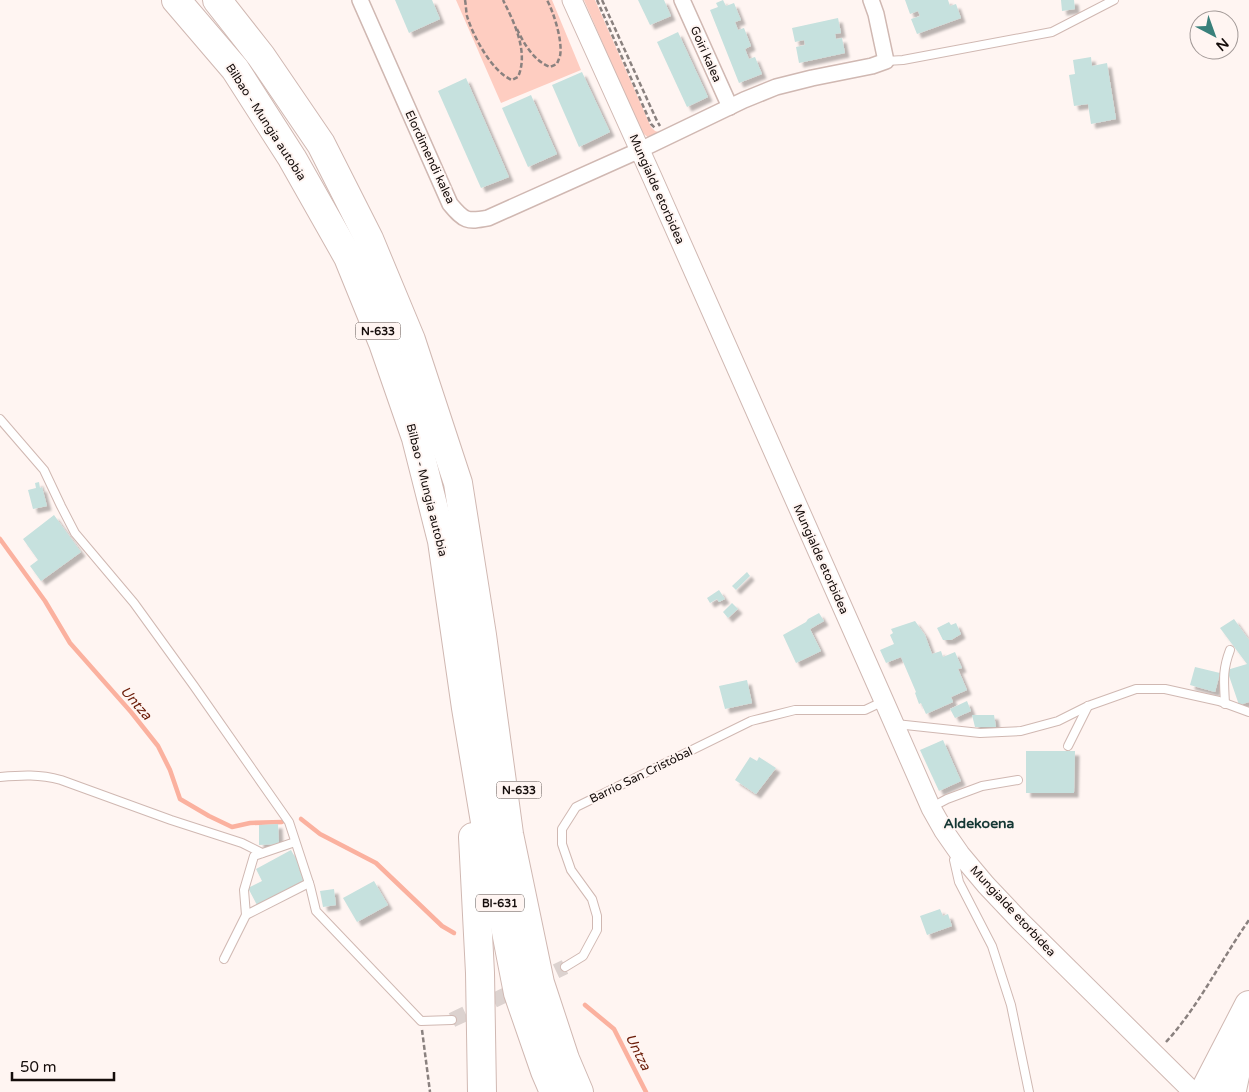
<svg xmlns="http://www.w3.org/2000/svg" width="1249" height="1092" font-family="'Varela Round',sans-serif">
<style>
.green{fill:#fecdc1}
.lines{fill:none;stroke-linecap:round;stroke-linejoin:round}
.stream{stroke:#fbb19f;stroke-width:4.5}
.building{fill:#c6e1de;filter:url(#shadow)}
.minor-tunnel{stroke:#dcd2cf;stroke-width:15;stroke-dasharray:15 8;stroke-linecap:butt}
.service-casing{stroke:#d0b8b2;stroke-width:10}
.minor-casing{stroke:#d0b8b2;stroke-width:18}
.tertiary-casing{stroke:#d0b8b2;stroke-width:21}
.motorway-casing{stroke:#d0b8b2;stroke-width:30}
.path{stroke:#8a817f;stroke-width:2.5;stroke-dasharray:5 2.5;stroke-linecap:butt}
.service{stroke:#fff;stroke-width:8}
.minor{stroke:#fff;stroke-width:15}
.tertiary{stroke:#fff;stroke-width:19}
.motorway{stroke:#fff;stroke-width:28}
.labels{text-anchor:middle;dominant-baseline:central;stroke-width:4;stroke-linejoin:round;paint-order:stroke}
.shield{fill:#fff5f2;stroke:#5b5350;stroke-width:1}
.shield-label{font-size:11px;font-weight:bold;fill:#150d0b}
.street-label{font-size:12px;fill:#150d0b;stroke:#fff5f2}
.water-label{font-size:14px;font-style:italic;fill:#6c1d09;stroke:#fff5f2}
.neighbourhood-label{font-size:14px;font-weight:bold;fill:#143734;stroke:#fff5f2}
</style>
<defs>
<filter id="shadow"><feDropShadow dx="4.5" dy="4.5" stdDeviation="1" flood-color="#0004"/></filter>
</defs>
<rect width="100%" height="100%" fill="#fff5f2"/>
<g class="green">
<path d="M456 0H552L581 70 501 103Z"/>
<path d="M584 0H595L651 127 655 131 662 133 649 138 645 135 640 130Z"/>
</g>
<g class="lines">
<g class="stream">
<path d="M0 539 45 601 70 643 131 712 158 746 170 770 180 799 209 816 232 827 250 823 282 822"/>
<path d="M301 819 320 834 376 863 442 926 454 933"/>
<path d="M585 1005 614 1029 646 1092"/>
</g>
</g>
<g class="building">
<path d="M395 0H432L440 19 409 33Z"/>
<path d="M638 0H664L671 16 650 25Z"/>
<path d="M723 0 726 6 734 3 741 20 735 22 738 30 744 28 751 46 745 49 749 59 755 57 762 74 739 83 710 10 718 7 716 3Z"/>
<path d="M905 0H948L950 6 956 4 961 18 917 34 911 19 920 16 918 11 910 14Z"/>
<path d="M1061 0H1074L1075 9 1062 11Z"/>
<path d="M838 18 841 33 835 34 836 39 842 38 845 53 799 63 796 47 805 45 804 40 795 42 792 28Z"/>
<path d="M678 32 708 97 687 107 657 42Z"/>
<path d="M1091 57 1092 66 1107 63 1116 119 1091 124 1088 104 1074 106 1069 75 1075 74 1073 60Z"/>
<path d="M582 72 610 132 579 147 552 85Z"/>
<path d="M466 78 509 177 481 188 438 91Z"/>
<path d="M531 95 557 154 528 167 502 108Z"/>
<path d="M39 482 40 488 42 487 47 506 33 509 28 490 36 488 35 483Z"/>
<path d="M54 515 81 552 41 581 30 566 38 560 23 539Z"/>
<path d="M747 572 750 576 736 590 732 586Z"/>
<path d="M719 590 725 599 719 602 717 599 710 603 707 598Z"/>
<path d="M732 603 738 609 728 618 723 612Z"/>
<path d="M819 613 824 621 810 629 821 651 796 663 783 635 806 622 808 619Z"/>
<path d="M1234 619 1249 640V702L1239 705 1227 670 1247 664 1220 628Z"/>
<path d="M915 621 925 635 932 654 941 651 943 657 955 652 962 668 958 669 967 690 951 697 953 702 926 714 921 703 919 704 915 693 916 692 901 657 886 663 880 650 894 644 890 635 893 633 891 629Z"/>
<path d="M949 622 951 625 956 623 961 634 951 640H943L937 628Z"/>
<path d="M1195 667 1220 673 1215 692 1190 685Z"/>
<path d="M747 680 752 703 725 709 719 686Z"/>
<path d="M967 701 971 711 955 718 950 709Z"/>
<path d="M972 715H994L996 727H975Z"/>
<path d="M943 740 961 781 939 791 920 750Z"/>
<path d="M1026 751H1075L1074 793H1026Z"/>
<path d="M750 757 757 761 759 757 776 768 756 794 735 780Z"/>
<path d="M278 824 279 844 259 845V825Z"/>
<path d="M291 850 301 868 299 870 304 880 257 905 248 888 262 881 256 869Z"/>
<path d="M374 881 388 905 357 922 343 898Z"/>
<path d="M334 889 336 905 323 907 320 891Z"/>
<path d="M940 909 943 916 948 914 952 926 927 935 920 916Z"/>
</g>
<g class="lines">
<path class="minor-tunnel" d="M452 1020 565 967"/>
<defs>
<g id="service">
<path d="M886 61 903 60 1052 32 1114 0"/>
<path d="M0 419 44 470 61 506 75 533 134 603 194 686 289 822 310 886 316 911 421 1021 452 1020"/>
<path d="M1225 704C1224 682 1222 671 1230 650"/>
<path d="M896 724 980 733 1021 731 1058 721 1088 706 1136 689H1165L1219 701 1249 712"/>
<path d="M1068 746 1088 706"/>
<path d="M0 777C22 775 39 774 61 780L171 820 242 843 262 853"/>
<path d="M932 807 947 799 982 786 1018 780"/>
<path d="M295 842 254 856 244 890 246 915 309 883"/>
<path d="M959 855 954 860 959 882 992 946 1011 1005 1029 1092"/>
<path d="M224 959 246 915"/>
<path d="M565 967 583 956 597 930V916L592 899 571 870 562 844V829L576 807 751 721 795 710H865L884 701"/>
</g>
<g id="minor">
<path d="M360 0 450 204C464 221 467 222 488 218L640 150 744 100 776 87 812 78 872 66 886 61 876 14 871 0"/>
<path d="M682 0 730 107"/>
</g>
<path id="tertiary" d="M572 0 652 177 884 701 931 808 944 831 960 854 986 885 1020 921 1193 1092"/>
<g id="motorway">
<path d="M176 0 235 69 292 158 348 257 383 343 416 438 442 541 466 708 487 834 518 993 545 1071 554 1092"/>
<path d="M217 0 261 56 321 144 369 239 411 340 458 483 482 635 509 834 540 983 565 1059 579 1092"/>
<path d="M473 837 480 973 482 1092"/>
<path d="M1232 1090 1237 1066 1249 1042"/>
<path d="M1204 1092 1249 1005"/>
</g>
</defs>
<use href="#service" class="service-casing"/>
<use href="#minor" class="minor-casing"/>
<use href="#tertiary" class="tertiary-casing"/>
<use href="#motorway" class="motorway-casing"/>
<g class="path">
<path d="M465 0C466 5 466 11 467 16 473 36 492 72 512 80L518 77C529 52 514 22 503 0"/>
<path d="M597 0 651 124 655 128"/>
<path d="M602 0 657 121 660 126"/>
<path d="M517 29C524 44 534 61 550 67L557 64C558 61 559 59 560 56 563 42 554 13 547 0"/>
<path d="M422 1030 430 1092"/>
<path d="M1166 1042C1199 1006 1221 960 1249 920"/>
</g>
<use href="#service" class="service"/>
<use href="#minor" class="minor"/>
<use href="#tertiary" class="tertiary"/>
<use href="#motorway" class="motorway"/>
</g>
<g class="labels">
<g class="shield">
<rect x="355.5" y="322.5" width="45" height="17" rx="4"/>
<rect x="496.5" y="781.5" width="45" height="17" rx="4"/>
<rect x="476" y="894.5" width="48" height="17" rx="4"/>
</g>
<g class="shield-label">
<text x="378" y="331">N-633</text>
<text x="519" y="790">N-633</text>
<text x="500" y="903">BI-631</text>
</g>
<g class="street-label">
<text transform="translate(706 54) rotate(66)">Goiri kalea</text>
<text transform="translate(266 122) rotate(57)">Bilbao - Mungia autobia</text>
<text transform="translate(430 157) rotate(65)">Elordimendi kalea</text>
<text transform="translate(657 189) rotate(66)">Mungialde etorbidea</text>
<text transform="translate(427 490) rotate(76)">Bilbao - Mungia autobia</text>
<text transform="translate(821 559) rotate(66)">Mungialde etorbidea</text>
<text transform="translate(641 775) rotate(-26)">Barrio San Cristóbal</text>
<text transform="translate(1013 911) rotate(47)">Mungialde etorbidea</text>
</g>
<g class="water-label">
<text transform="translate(136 703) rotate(49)">Untza</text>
<text transform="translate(638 1052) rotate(63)">Untza</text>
</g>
<g class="neighbourhood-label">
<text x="979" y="823">Aldekoena</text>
</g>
</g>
<g transform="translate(1214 35) rotate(139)"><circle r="24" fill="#fff5f2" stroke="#a19896"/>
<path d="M0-4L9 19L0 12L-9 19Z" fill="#39807b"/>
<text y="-8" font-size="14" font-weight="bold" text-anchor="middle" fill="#150d0b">N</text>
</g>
<path d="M12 1072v8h102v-8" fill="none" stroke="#150d0b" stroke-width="2.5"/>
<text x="20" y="1072" font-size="15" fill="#150d0b" stroke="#fff5f2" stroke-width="4" paint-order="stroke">50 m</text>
</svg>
